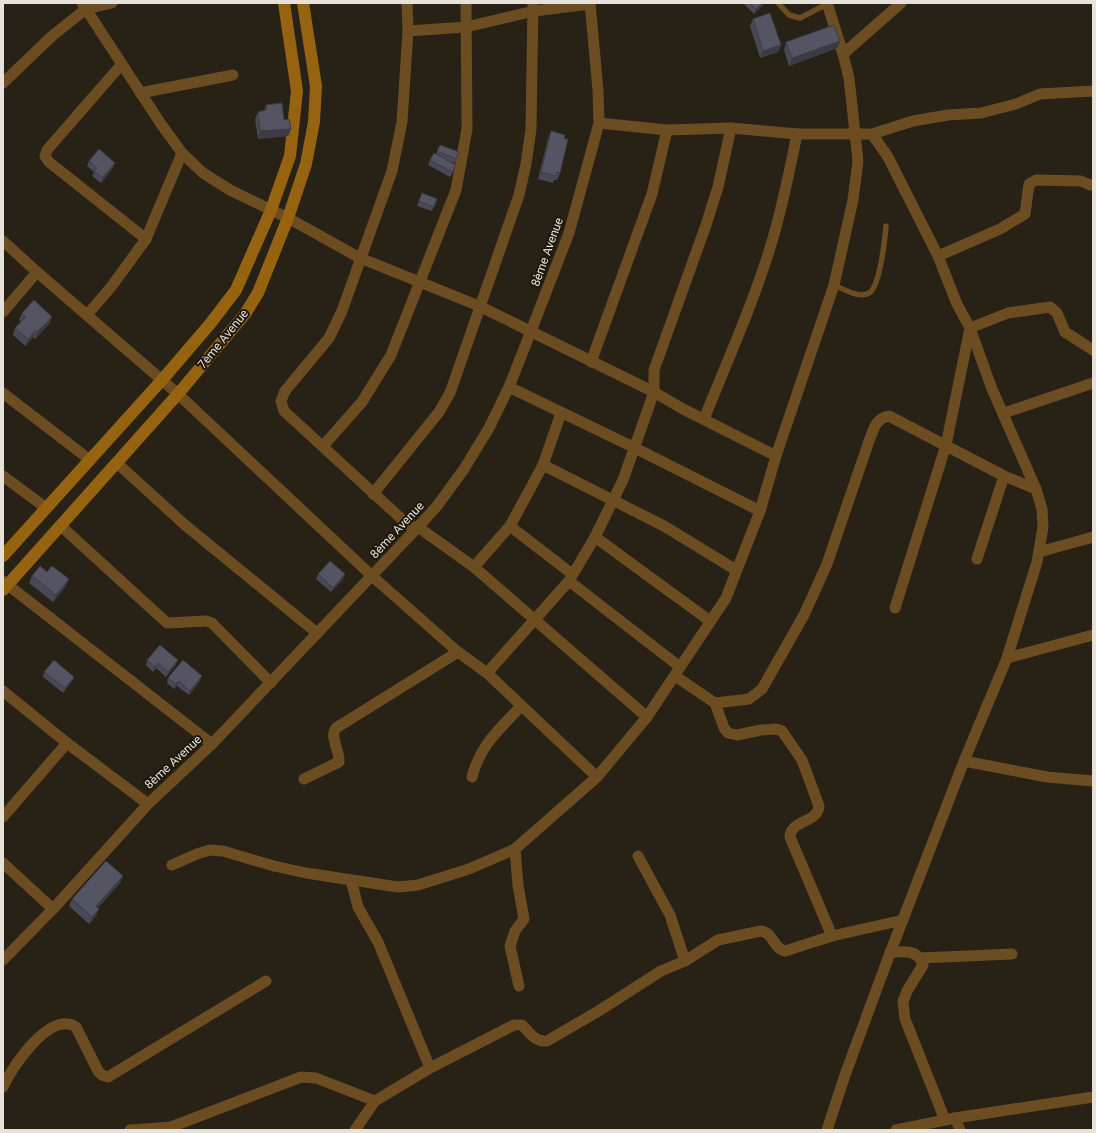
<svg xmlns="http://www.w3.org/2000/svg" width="1096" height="1133" font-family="Roboto,sans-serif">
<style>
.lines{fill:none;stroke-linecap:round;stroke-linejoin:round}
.lane{stroke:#6c4c21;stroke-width:5.5}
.street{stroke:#6c4c21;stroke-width:11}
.secondary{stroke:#966311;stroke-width:12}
.wall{fill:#494854}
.shaded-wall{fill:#3c3b45}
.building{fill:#555462;stroke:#3c3b45}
.labels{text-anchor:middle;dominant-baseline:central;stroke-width:4;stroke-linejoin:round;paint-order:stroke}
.street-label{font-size:12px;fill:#e6e2da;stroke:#1e180d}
</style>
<rect width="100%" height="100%" fill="#282116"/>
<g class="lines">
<g class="lane">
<path d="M778 3 789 15 800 18 827 4"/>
<path d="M834 285C843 289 860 299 869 293 880 287 885 238 886 226"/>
</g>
<g class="street">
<path d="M82 3 161 124 182 153 203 173 230 190 288 218 360 258 479 306 654 392 683 409 776 456"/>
<path d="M407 3 408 31 402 122 392 171 342 311 329 338 285 391 281 401 284 411 407 524 412 527H418L474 567 647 717"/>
<path d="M408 31 466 27 534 11 590 4"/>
<path d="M843 54 901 3"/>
<path d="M121 65 47 150 45 156 49 162 146 239"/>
<path d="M3 83 52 36 86 9 112 3"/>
<path d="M140 93 233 75"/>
<path d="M599 123 667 130 731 128 797 134H872L913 121 948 115 981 113 1016 104 1040 94 1093 91"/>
<path d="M3 241 37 272 178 394 372 576 458 652 487 673 597 777"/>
<path d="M938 256 1000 229 1025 214 1029 184 1036 180 1081 181 1090 185H1093"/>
<path d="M3 312 37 272"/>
<path d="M87 315 111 287 146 239 182 153"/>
<path d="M591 362 652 194 667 130"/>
<path d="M509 387 633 447 760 511"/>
<path d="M3 393 90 460"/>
<path d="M1004 413 1093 383"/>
<path d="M704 419C728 359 755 300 773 238 783 204 790 169 797 134"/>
<path d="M323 446 362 402 391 355 456 190 467 129 466 3"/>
<path d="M117 463 185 525 317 633"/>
<path d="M543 465 664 526 736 570"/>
<path d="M3 476 46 508"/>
<path d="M373 494 439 412 450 393 519 195 526 164 531 129 533 3"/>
<path d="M61 526 167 623 206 621 212 623 271 683"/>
<path d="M510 526 572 574"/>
<path d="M595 537 710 621"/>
<path d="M1039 552 1093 537"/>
<path d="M977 559 1004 476"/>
<path d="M474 567 510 526 543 465 561 413"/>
<path d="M3 581 212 744"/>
<path d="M569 581 680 667"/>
<path d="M895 608 946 445 970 328 1008 313 1050 307 1057 313 1065 332 1093 350"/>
<path d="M1007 658 1093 635"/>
<path d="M487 673 569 581 595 537 623 480 654 392V370L706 225 718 187 731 128"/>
<path d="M675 676 715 703 749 699 762 689 804 615 827 564 869 441C874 429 875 419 889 416L1004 476 1036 489"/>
<path d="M3 691 67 743 148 804"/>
<path d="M715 703 724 728 728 733 737 735 761 730 776 729 782 731 802 760 819 806C818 823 790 820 790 837L832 936"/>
<path d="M964 761 1047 777 1093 781"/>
<path d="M472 777C480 745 499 730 521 706"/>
<path d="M304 779 339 762C340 751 329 736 336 728L458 652"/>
<path d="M3 817 67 743"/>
<path d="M515 849 518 885 524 919 515 931 510 946 519 986"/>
<path d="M638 856 670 915 685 961"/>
<path d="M3 863 53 909"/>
<path d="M172 865 197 854 210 850 223 851 274 866 306 873 398 887 418 885 469 869 515 849 597 777 647 717 726 598 760 511 776 456 834 285 853 200 858 161 849 78 843 54 827 3"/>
<path d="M351 880 358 907 378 942 430 1068"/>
<path d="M890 953C903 951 918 949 923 965L907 991 903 1002 905 1019 945 1120"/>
<path d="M921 958 1012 954"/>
<path d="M3 960 53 909 148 804 212 744 418 527 437 506 464 469 489 428 509 387 531 331 569 233 599 123 598 90 590 3"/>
<path d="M3 1087C12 1067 50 1010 76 1027L98 1071 102 1075 108 1077 266 981"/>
<path d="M955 1118 960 1130"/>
<path d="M130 1130 171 1127 301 1077 316 1078 375 1101 430 1068 514 1025H522C530 1033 535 1042 547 1041L597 1012 661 971 685 961 718 940 761 931C774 933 773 949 785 951L832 936 903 920"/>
<path d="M355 1130 375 1101"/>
<path d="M827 1130 845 1075 890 953 964 761 1007 658 1037 562 1043 527 1042 509 1036 489 992 389 970 328 957 304 938 256 888 157 872 134"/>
<path d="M896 1130 955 1118 1093 1097"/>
</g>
<g class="secondary">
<path d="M3 556 162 380 210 324 236 290 271 210 290 156 297 91 284 3"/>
<path d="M3 590 178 394 245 314 258 293 288 218 306 164 314 122 316 86 303 3"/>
</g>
</g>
<g class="wall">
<path d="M743 3H765L754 14Z"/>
<path d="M753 19 781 45 778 52 760 58 750 26Z"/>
<path d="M840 41 837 48 789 66 784 50 786 42Z"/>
<path d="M266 105 284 120 291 129 288 136 258 139 255 119 258 112 264 111Z"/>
<path d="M551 131 560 173 557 180H554L553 183 538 179 548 139Z"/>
<path d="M440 145 459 152 455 163 449 161 454 170 450 177 428 165 430 160 436 154Z"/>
<path d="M89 161 113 168 101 183 92 176 94 172 87 166Z"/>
<path d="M422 193 437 199 432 211 417 206Z"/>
<path d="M22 313 52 317 49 324 35 339 33 337 25 346 13 335 15 328 21 322 19 320Z"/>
<path d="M318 574 343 579 331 592 316 579Z"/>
<path d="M32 576 66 586 53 602 29 583Z"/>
<path d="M147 660 176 664 166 677 156 668 153 672 146 665Z"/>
<path d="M44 672 74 677 72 681 63 693 43 677Z"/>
<path d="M168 678 200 681 189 695 177 686 174 689 167 683Z"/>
<path d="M123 876 120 883 98 908 96 916 89 924 69 906 72 899Z"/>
</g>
<g class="shaded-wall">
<path d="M762 3H765L754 14 756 9Z"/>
<path d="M840 41 837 48 789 66 792 58Z"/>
<path d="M781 45 778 52 760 58 763 51Z"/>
<path d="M291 129 288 136 258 139 260 131Z"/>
<path d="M115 163 113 168 101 183 102 178Z"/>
<path d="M52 317 49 324 35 339 37 332Z"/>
<path d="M36 330 33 337 25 346 28 339Z"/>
<path d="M345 574 343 579 331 592 333 588Z"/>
<path d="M69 579 66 586 53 602 56 595Z"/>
<path d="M178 660 176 664 166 677 168 672Z"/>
<path d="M158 663 156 668 153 672 155 667Z"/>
<path d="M202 676 200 681 189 695 190 691Z"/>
<path d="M74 677 72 681 63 693 65 688Z"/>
<path d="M179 681 177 686 174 689 176 684Z"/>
<path d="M123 876 120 883 93 913 96 906Z"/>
<path d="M99 909 96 916 89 924 92 917Z"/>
</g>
<g class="building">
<path d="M750 3H762L756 9Z"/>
<path d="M770 13 781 45 763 51 753 19Z"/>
<path d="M834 25 840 41 792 58 786 42Z"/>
<path d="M282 103 284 120 289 119 291 129 260 131 258 112 267 110 266 105Z"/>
<path d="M551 131 565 135 564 139H568L560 173 557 172 556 176 541 172Z"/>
<path d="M440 145 459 152 456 159 437 151Z"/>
<path d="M99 149 115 163 102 178 94 171 97 168 89 161Z"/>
<path d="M434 153 456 165 452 172 430 160Z"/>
<path d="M422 193 437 199 434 207 419 201Z"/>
<path d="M34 300 52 317 37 332 36 330 28 339 15 328 26 317 22 313Z"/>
<path d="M330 561 345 574 333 588 318 574Z"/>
<path d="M40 566 47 572 52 566 69 579 56 595 32 576Z"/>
<path d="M160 645 178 660 168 672 158 663 155 667 147 660Z"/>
<path d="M54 660 74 677 65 688 44 672Z"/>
<path d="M183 660 202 676 190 691 179 681 176 684 168 678Z"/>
<path d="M106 861 123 876 96 906 99 909 92 917 72 899Z"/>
</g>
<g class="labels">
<g class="street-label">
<text transform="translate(547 252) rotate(-70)">8ème Avenue</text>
<text transform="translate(223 339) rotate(-51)">7ème Avenue</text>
<text transform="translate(397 530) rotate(-47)">8ème Avenue</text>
<text transform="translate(173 762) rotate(-43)">8ème Avenue</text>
</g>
</g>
<rect width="1096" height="1133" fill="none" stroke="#e6e2da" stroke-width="8"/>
</svg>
